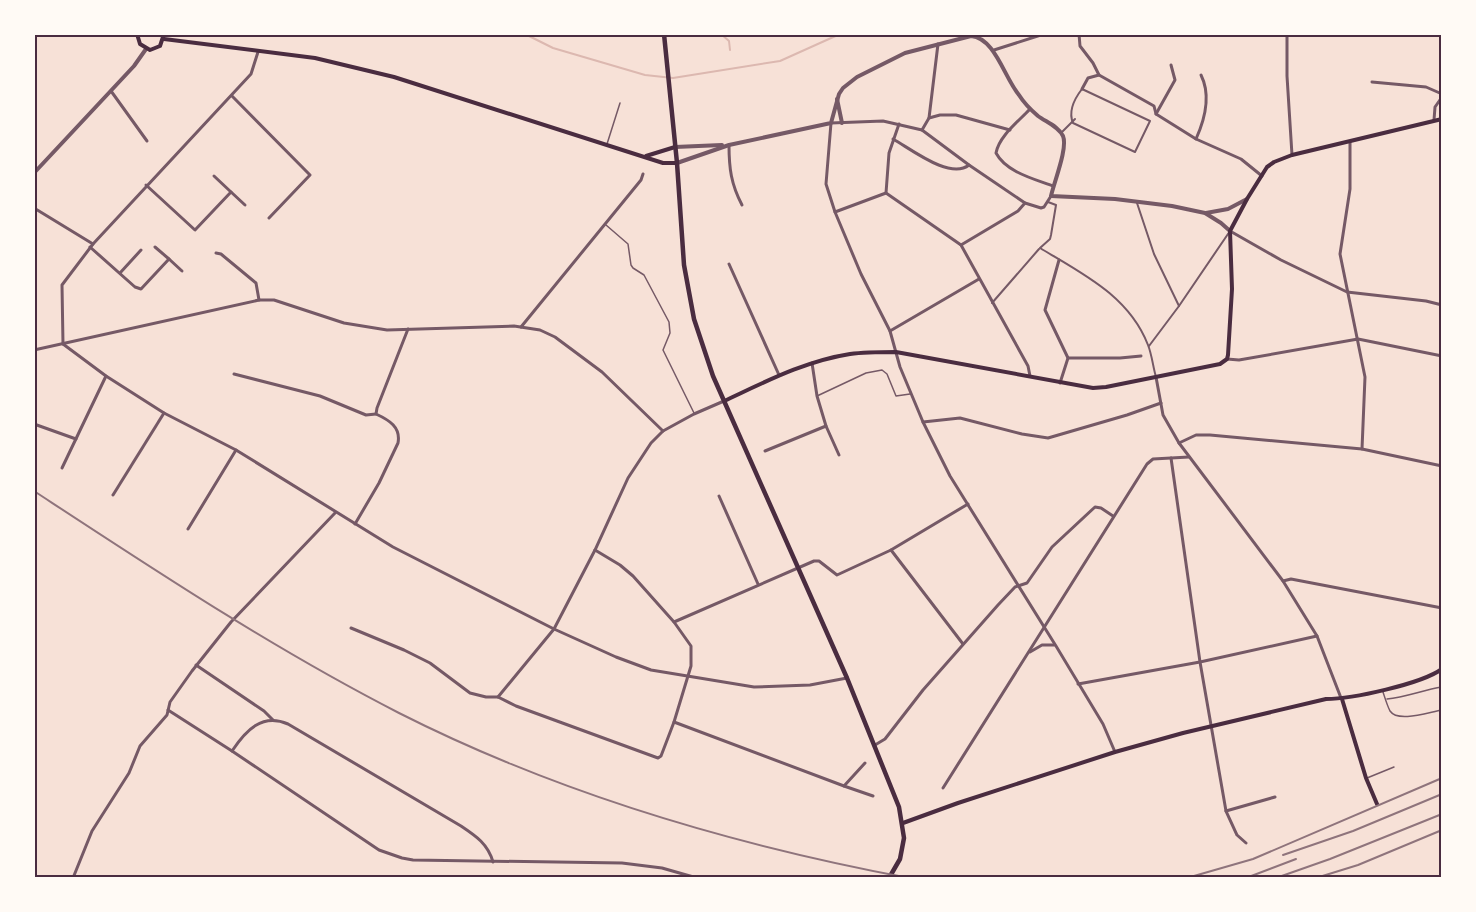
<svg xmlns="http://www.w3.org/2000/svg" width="1476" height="912" font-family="Signika,sans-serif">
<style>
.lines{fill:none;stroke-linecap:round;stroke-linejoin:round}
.stream{stroke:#dcb8b0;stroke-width:2}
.service{stroke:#755966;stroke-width:1.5}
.pedestrian{stroke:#755966;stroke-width:2}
.minor{stroke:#755966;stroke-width:3}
.tertiary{stroke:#755966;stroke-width:4}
.secondary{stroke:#4a2c40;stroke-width:4}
.primary{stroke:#4a2c40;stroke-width:4.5}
.rail{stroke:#8f747c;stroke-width:2}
.neatline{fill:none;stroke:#4a2c40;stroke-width:2}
</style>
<rect width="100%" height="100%" fill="#f7e1d7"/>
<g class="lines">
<g class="stream">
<path d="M525 34 553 48 645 75 673 78 780 61 840 34"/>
<path d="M721 34 729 41 730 50"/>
</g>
<g class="service">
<path d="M607 144 620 103"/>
<path d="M606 225 628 244 631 265 633 268 644 275 669 322 670 333 663 350 694 413"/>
<path d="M817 396 866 373 882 370 887 374 896 396 910 394"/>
<path d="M1383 692C1385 698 1387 705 1390 711 1398 723 1429 712 1442 710"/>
<path d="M1387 699C1406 697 1423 690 1442 687"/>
<path d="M1367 778 1394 767"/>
</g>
<g class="pedestrian">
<path d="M1082 89 1150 121 1135 152 1073 123C1068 111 1075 98 1082 89Z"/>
<path d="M1061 133 1075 119"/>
<path d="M1048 202 1056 205 1051 235 1050 239 1040 248C1083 274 1129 296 1148 345 1152 355 1153 367 1156 377"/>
<path d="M1137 203 1154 254 1179 306 1149 346"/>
<path d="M992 303 1039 249"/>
<path d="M1179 306 1230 231"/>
</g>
<g class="minor">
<path d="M1079 34 1080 46 1093 63 1099 75 1154 106 1156 114 1196 139 1241 159 1262 176"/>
<path d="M1287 34V76L1292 155"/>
<path d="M994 50 1044 34"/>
<path d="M1372 82 1426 87 1442 94"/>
<path d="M1082 89 1088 78 1099 75"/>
<path d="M111 91 147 141"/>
<path d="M232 96 310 175 269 218"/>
<path d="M1030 109C1019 121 999 136 996 153 1006 172 1034 179 1053 186"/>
<path d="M1156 114 1175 80 1171 65"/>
<path d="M929 118 938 44"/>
<path d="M1434 120 1435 107 1442 97"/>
<path d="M899 124 889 153 886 193 961 245 1028 366 1030 376"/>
<path d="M922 130 929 118 940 115H956L1010 130"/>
<path d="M893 139C911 149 950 180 969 165"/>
<path d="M1196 139C1205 119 1211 95 1201 75"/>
<path d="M1350 142V189L1340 254 1365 377 1362 449"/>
<path d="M729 145C729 168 731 184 742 205"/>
<path d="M146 185 195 230 231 192 214 176"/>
<path d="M231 192 245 205"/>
<path d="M1051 196 1044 207 1041 208 1025 203 969 165 922 130 883 121 831 123 826 184 835 212 861 274 890 331 900 367 923 422 950 476 1056 646 1103 724 1115 752"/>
<path d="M34 208 93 244"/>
<path d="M835 212 886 193"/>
<path d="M1230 231 1281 260 1347 292 1426 301 1442 305"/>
<path d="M961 245 1018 211 1025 203"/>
<path d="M90 247 135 287 141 289 169 259 155 247"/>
<path d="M216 253 221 254 256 283 259 300"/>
<path d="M169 259 182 271"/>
<path d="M1059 260 1045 310 1068 358 1060 383"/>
<path d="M729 264 779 375"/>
<path d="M120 273 141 250"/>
<path d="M521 327 641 180 643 174"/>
<path d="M890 331 979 279"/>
<path d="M63 344 106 376 164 413 236 450 393 547 554 629 616 657 651 670 754 687 810 685 847 678"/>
<path d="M63 344 62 285 93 244 251 74 258 52"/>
<path d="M34 350 259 300H274L344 323 387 330 514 326 540 330 555 337 602 372 663 431"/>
<path d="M1068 358H1120L1141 356"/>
<path d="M1227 359 1239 360 1358 339 1442 356"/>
<path d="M812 363 817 396 826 426"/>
<path d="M234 374 320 396 366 415 376 414"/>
<path d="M1156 377 1163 415 1179 443 1283 581 1317 636 1341 698"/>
<path d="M923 422 960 418 1022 434 1048 438 1127 415 1161 403"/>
<path d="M34 424 76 439"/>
<path d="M1179 443 1196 435H1210L1362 449 1442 466"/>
<path d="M765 451 826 426 839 455"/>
<path d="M1171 458 1200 662 1226 811 1237 835 1246 843"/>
<path d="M62 468 106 376"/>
<path d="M113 495 164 413"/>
<path d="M719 496 758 584"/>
<path d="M355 524 379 483 398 443C401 427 389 420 376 414L377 408 408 329"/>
<path d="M188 529 236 450"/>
<path d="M1283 581 1291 579 1442 608"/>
<path d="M674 622 814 561H819L837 575 891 550"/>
<path d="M351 628 404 650 430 663 470 693 486 697H498L516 706 658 758 661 756 674 722 691 666V646L674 622 633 576 620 565 595 550"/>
<path d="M963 644 891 550 968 504"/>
<path d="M1030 652 1042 645H1054"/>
<path d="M196 665 264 711 273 720"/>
<path d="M1078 684 1200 662 1317 636"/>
<path d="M498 697 554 629 595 550 628 478 651 443 663 431 694 414 724 401"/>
<path d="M168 710 232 751 379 850 402 858 413 860 622 863 662 868 697 878"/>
<path d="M674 722 844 786"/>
<path d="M875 745 885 739 923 690 998 605 1015 587 1027 583 1052 547 1095 507 1101 508 1113 516"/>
<path d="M232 751C246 730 262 713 288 724L461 826C476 836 488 844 493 862"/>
<path d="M865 763 844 786 873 796"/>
<path d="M943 788 1147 464 1153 459 1189 457"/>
<path d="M1226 811 1275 797"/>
<path d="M73 878 92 831 129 773 140 746 167 715 170 702 192 671 231 622 335 513"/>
</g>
<g class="tertiary">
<path d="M837 99 842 123"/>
<path d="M675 147 722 145"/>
<path d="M677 163 729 145 831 123 839 94 843 88 857 77 905 53 971 36C995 38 1004 77 1019 95 1024 103 1031 110 1038 116 1046 122 1058 126 1063 136 1068 148 1054 182 1051 196L1115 199 1172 206 1205 213 1221 223 1230 231"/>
<path d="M34 173 134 66 146 49"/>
<path d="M1206 213 1228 209 1247 199"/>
</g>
<g class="secondary">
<path d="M137 34 140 44 150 50 160 46 164 34"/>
<path d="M164 39 315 58 394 77 663 163H677"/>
<path d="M646 156 675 147"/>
<path d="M724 401C765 382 805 361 850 354 865 352 881 352 896 352L1093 388 1106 387 1220 364 1227 359 1228 355 1232 289 1230 231 1247 199 1267 167 1274 162 1292 155 1442 119"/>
<path d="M1342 699 1366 778 1377 804"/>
<path d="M903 823 958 803 1115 752 1183 733 1326 699C1352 699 1421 684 1442 669"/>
</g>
<path class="primary" d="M664 34 677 163 684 265 694 319 713 376 847 678 899 807 904 838 900 859 889 878"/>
<g class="rail">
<path d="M34 491C153 569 272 648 399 713 559 794 733 845 909 878"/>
<path d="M1283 855 1353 831 1442 794"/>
<path d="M1187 878 1253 859 1442 778"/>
<path d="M1246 878 1296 859"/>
<path d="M1276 878 1330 859 1442 814"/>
<path d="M1316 878 1358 865 1442 830"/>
</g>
</g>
<rect width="1476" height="912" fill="none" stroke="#fffaf5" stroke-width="72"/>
<rect x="36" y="36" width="1404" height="840" class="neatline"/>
</svg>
